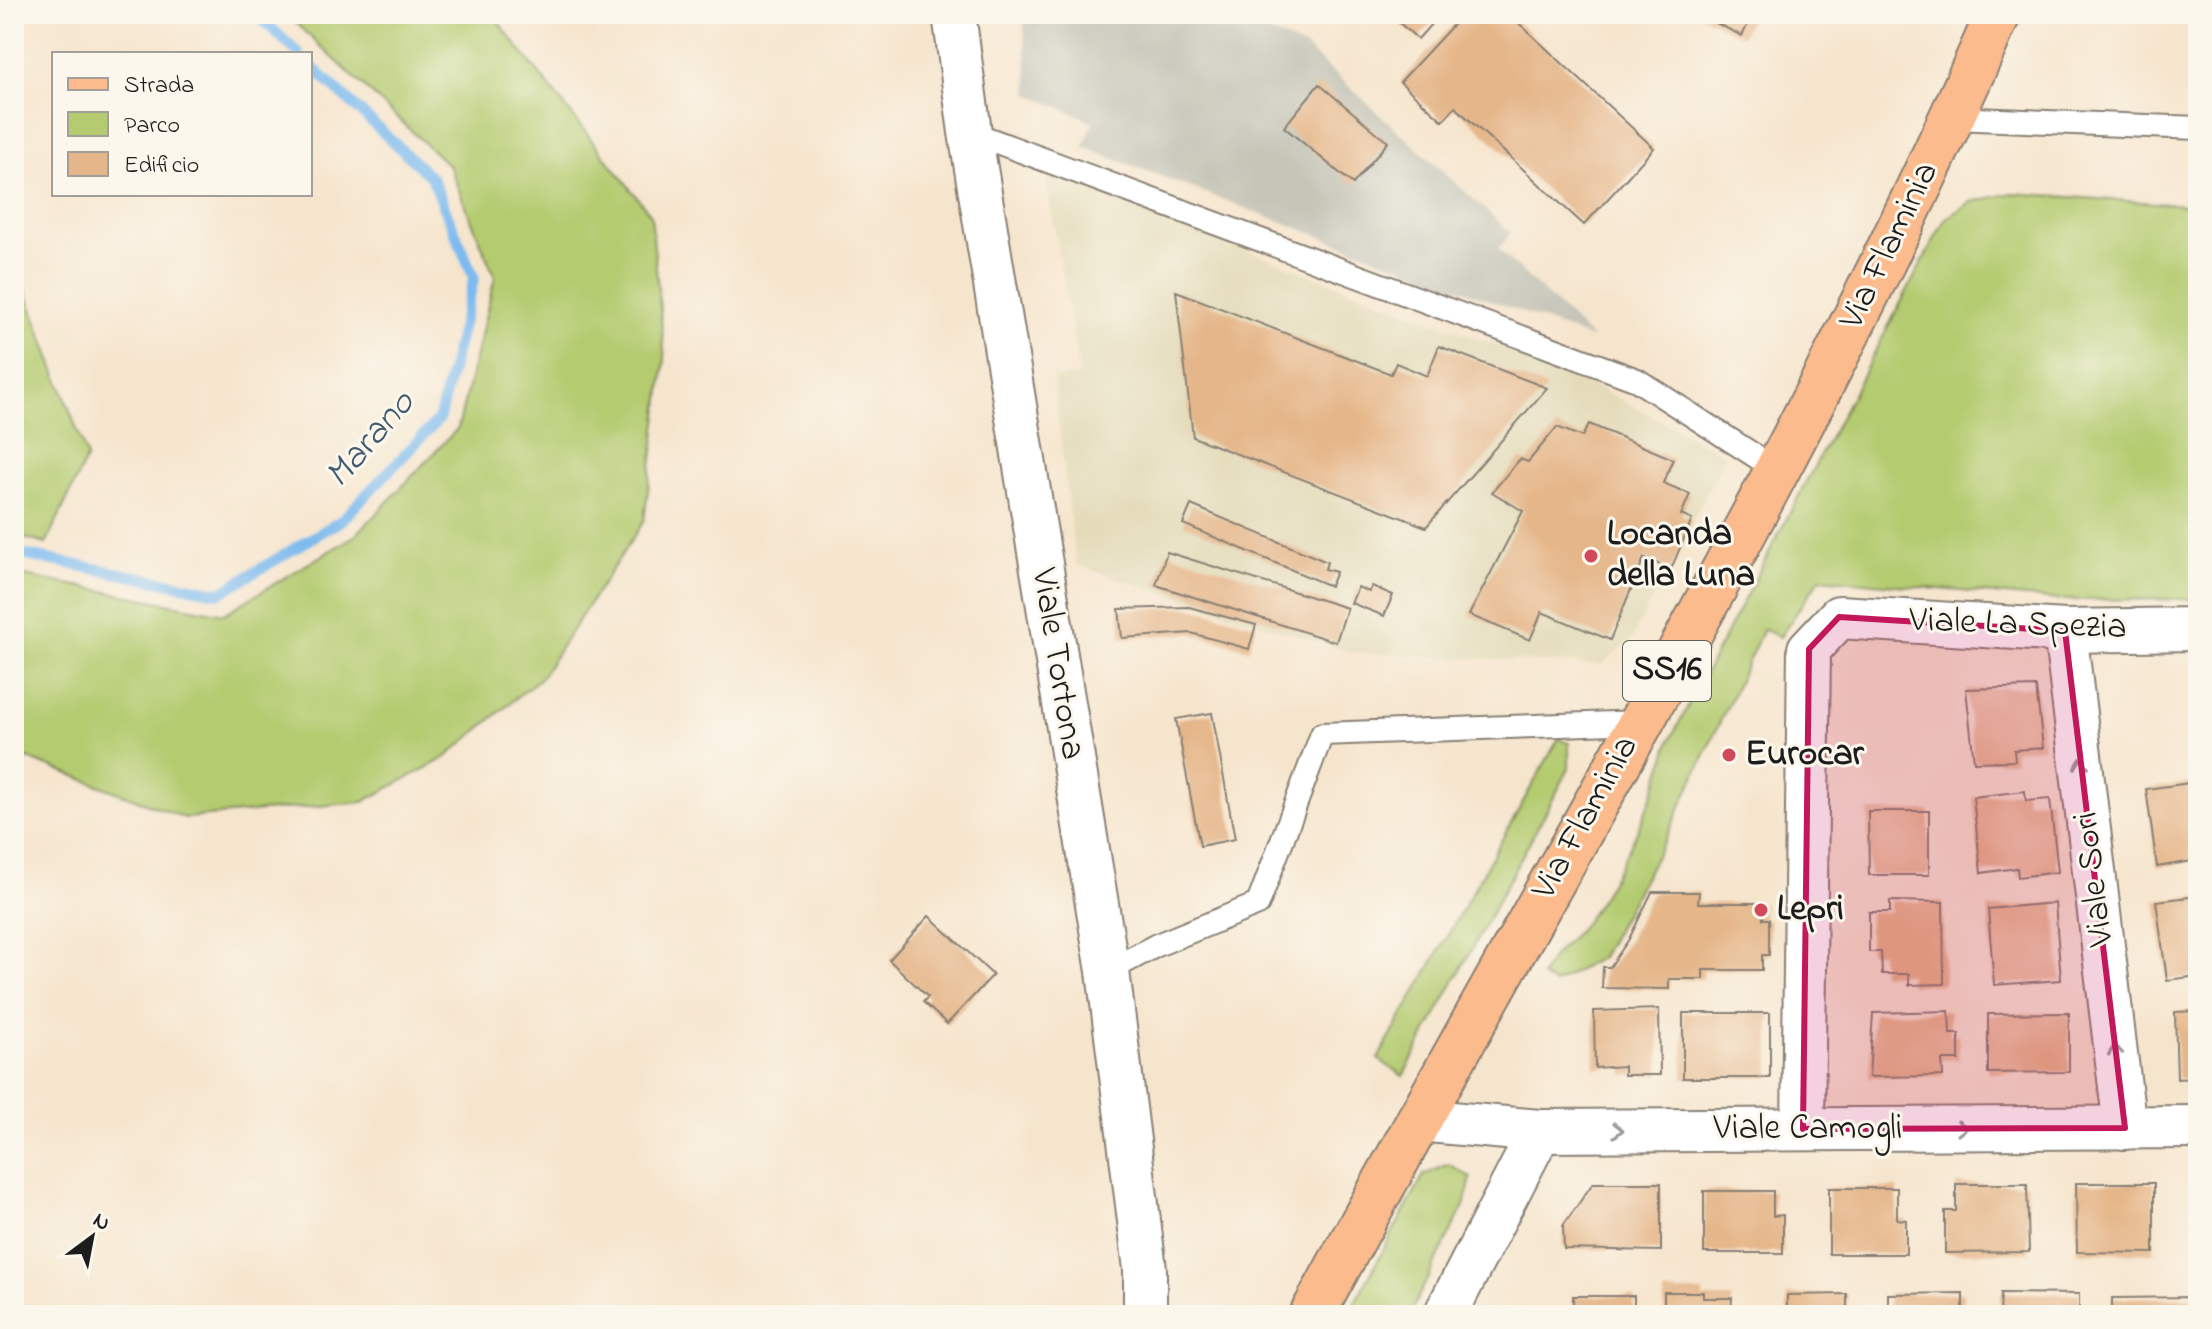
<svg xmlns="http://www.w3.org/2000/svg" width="2212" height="1329" font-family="'Indie Flower',sans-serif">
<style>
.built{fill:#e4dbba}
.industrial{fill:#c6c5b8}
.green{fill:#b4cb70;stroke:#687446;stroke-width:2}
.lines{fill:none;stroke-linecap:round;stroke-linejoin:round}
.stream{stroke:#7bbaef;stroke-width:11}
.building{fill:#e5b689}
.lane-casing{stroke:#898074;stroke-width:26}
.street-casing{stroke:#898074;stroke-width:46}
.primary-casing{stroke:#898074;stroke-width:48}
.lane{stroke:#fff;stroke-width:22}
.street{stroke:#fff;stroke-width:42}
.primary{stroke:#fbbb8d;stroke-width:44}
.oneway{stroke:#999}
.marked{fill:#c2185b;fill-opacity:0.2;stroke:#c2185b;stroke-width:6;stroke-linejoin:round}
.poi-dot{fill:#d1495b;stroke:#fbf7ec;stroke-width:3}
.labels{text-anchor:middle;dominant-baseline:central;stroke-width:6;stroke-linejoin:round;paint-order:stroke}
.shield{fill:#fbf7ec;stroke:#5f5e5a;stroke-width:2}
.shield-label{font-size:34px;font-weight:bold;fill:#1c1c1c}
.street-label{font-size:36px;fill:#1c1c1c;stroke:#fbf7ec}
.poi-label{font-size:36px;font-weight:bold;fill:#1c1c1c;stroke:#fbf7ec;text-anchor:start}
.water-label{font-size:38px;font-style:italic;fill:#425b70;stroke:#fbf7ec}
</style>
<rect width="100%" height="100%" fill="#fbf7ec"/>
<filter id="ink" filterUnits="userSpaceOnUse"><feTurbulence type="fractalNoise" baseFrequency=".0125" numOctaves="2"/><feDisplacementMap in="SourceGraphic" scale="16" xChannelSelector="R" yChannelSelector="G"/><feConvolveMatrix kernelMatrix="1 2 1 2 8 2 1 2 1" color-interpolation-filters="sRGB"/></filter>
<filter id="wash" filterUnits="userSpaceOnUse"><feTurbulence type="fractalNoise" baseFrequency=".006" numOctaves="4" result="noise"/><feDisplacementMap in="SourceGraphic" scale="32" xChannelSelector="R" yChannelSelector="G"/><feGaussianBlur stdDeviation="1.8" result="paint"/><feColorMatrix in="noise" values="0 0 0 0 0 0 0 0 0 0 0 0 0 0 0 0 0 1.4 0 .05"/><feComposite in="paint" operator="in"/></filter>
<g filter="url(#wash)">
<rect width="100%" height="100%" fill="#f6e5cd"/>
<path class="built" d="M1045 173 1531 359 1555 365 1726 455 1631 640 1601 665 1350 652 1076 565 1053 378 1080 376Z"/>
<path class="industrial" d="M1023 14H1226L1305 47 1511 233 1498 249 1593 339 1083 147 1094 122 1029 94Z"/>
<g class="green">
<path d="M286 14H492L651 215 665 361 644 521 541 677 445 758 363 802 185 818 14 753V574L224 614 356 535 458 428 495 277 449 166Z"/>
<path d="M2013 193 2198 206V599L2060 600 1820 578 1780 637 1763 629 1668 834 1601 957 1554 984 1541 977C1556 945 1575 939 1591 914 1625 861 1655 801 1670 740L1945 219 1971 202Z"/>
<path d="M14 260 87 457 46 544 14 535Z"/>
<path d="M1559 738 1569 743V769L1403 1076 1378 1059Z"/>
<path d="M1449 1164 1471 1178 1464 1206 1409 1315H1348L1424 1175Z"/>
</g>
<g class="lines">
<g class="stream">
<path d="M256 14 299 54"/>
<path d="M14 553 220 593 342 520 439 419 474 278 432 178 310 65"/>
</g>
</g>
<g id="blocks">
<g class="building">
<path d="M1389 14H1440L1418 39Z"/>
<path d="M1463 14H1509L1654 148 1584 225 1455 107 1443 121 1400 82Z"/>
<path d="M1698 14H1753L1742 36Z"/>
<path d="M1319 84 1388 142 1353 184 1284 127Z"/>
<path d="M1176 291 1391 374 1396 363 1427 376 1439 346 1547 388 1426 527 1193 437Z"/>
<path d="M1589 424 1673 459 1663 483 1690 494 1681 515 1692 520 1671 569 1644 558 1610 640 1542 612 1530 640 1469 615 1523 511 1492 492 1520 459 1528 462 1557 427 1582 437Z"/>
<path d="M1191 505 1327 562 1325 569 1336 572 1330 586 1183 524Z"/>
<path d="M1167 552 1347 608 1336 642 1156 585Z"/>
<path d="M1372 586 1393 595 1384 616 1351 603 1358 587 1369 592Z"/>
<path d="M1189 607 1256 625 1249 649 1191 633 1122 638 1119 609Z"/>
<path d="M2036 687 2043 748 2014 750 2015 761 1974 762 1966 689Z"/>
<path d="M1212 713 1235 839 1200 846 1176 719Z"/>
<path d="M2190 783 2198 860 2157 867 2146 789Z"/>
<path d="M2025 791 2026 801 2050 799 2058 872 2018 877 2017 868 1981 873 1973 797Z"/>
<path d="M1868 811H1929V875H1869Z"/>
<path d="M1652 892H1699L1698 903H1763V919H1769V955H1762V970H1703V979H1669V989L1602 988 1603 967H1610L1629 939Z"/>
<path d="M2198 896V976L2167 980 2156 901Z"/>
<path d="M1890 901 1943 902 1944 984 1909 985V974H1882L1881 952H1869V912H1890Z"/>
<path d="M2055 903 2061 980 1994 985 1988 909Z"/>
<path d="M929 916 993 975 947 1024 923 1002 928 997 889 960Z"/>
<path d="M1659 1009 1660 1075H1624V1066L1595 1068 1594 1011Z"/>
<path d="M1949 1011 1950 1034H1959V1060H1942L1943 1076 1869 1077 1873 1013Z"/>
<path d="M2198 1011V1078L2177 1079 2175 1012Z"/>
<rect x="1683" y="1013" width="87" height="65"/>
<path d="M2069 1013V1072L1988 1073V1014Z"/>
<path d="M1593 1183H1661V1251L1564 1249 1563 1226Z"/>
<path d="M2076 1183H2154V1253L2077 1252Z"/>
<path d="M1956 1184H2027L2029 1252 1945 1253V1211H1956Z"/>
<path d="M1829 1188H1897V1219L1906 1220V1254H1829Z"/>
<path d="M1704 1191H1773V1216L1783 1215V1253H1704Z"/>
<path d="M1664 1292H1703V1298H1732L1731 1315H1664Z"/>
<path d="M1963 1293V1315H1888V1294Z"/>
<path d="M2001 1293 2079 1294V1315H2000Z"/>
<path d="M1847 1294V1315H1787V1295Z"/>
<rect x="1573" y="1296" width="61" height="19"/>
<path d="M2195 1297V1315H2112V1298Z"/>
</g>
</g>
</g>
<g filter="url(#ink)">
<use href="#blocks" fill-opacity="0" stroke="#898074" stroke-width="2"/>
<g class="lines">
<defs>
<g id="lane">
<path d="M1952 118 2198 128"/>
<path d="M970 132 1637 380 1777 470"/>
<path d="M1108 971 1157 945 1258 904 1322 734 1639 722"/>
</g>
<g id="street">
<path d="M954 14 970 132 1108 971 1145 1269V1315"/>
<path d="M2065 631 2125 1128"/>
<path d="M1418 1120 1540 1131 2198 1127"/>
<path d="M1803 1129 1809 649 1839 617 2065 631 2198 629"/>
<path d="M1445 1315 1540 1131"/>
</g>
<path id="primary" d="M1312 1315C1545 884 1802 464 1998 14"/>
</defs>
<use href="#lane" class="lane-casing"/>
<use href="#street" class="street-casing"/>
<use href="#primary" class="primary-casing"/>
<use href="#lane" class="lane"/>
<use href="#street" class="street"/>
<use href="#primary" class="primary"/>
</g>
<defs><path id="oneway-chevron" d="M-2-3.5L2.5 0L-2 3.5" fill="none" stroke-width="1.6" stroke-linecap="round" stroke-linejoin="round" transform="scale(2)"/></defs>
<g class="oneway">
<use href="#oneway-chevron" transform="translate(2081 764) rotate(-97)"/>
<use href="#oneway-chevron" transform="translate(2115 1050) rotate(-97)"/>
<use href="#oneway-chevron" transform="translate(1962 1128)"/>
<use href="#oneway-chevron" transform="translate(1618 1130)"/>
</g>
</g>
<path class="marked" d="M1839 617 2065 631 2125 1128 1803 1129 1809 649Z"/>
<g class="poi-dot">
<circle cx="1591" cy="556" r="8"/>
<circle cx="1729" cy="755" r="8"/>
<circle cx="1761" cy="910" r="8"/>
</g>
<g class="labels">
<rect class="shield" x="1623" y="641" width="88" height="60" rx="6"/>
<g class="shield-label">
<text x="1667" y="671">SS16</text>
</g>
<g class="street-label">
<text transform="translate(1890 246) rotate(-64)">Via Flaminia</text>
<text transform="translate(2018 625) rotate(2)">Viale La Spezia</text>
<text transform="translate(1057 664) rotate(81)">Viale Tortona</text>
<text transform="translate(1586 818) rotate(-61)">Via Flaminia</text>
<text transform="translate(2095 879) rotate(-97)">Viale Sori</text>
<text x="1808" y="1129">Viale Camogli</text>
</g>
<g class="poi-label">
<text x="1607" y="535">Locanda<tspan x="1607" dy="41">della Luna</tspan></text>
<text x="1745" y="755">Eurocar</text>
<text x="1777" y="910">Lepri</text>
</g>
<g class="water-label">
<text transform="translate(371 440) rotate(-49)">Marano</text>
</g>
</g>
<rect width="2212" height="1329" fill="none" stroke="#fbf7ec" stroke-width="48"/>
<rect x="52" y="52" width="260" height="144" fill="#fbf7ec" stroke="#a29f99" stroke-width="2"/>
<rect x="68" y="78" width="40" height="12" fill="#fbbb8d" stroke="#a29f99" stroke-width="2"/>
<text x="124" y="92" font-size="24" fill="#1c1c1c">Strada</text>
<rect x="68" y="112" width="40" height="24" fill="#b4cb70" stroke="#a29f99" stroke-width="2"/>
<text x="124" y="132" font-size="24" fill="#1c1c1c">Parco</text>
<rect x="68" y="152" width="40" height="24" fill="#e5b689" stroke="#a29f99" stroke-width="2"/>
<text x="124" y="172" font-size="24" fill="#1c1c1c">Edificio</text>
<g transform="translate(92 1237) rotate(32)" stroke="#fbf7ec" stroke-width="6" paint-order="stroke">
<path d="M0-6L14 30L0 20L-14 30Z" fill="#1c1c1c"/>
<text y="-12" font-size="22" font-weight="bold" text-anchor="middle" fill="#1c1c1c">N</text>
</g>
</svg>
